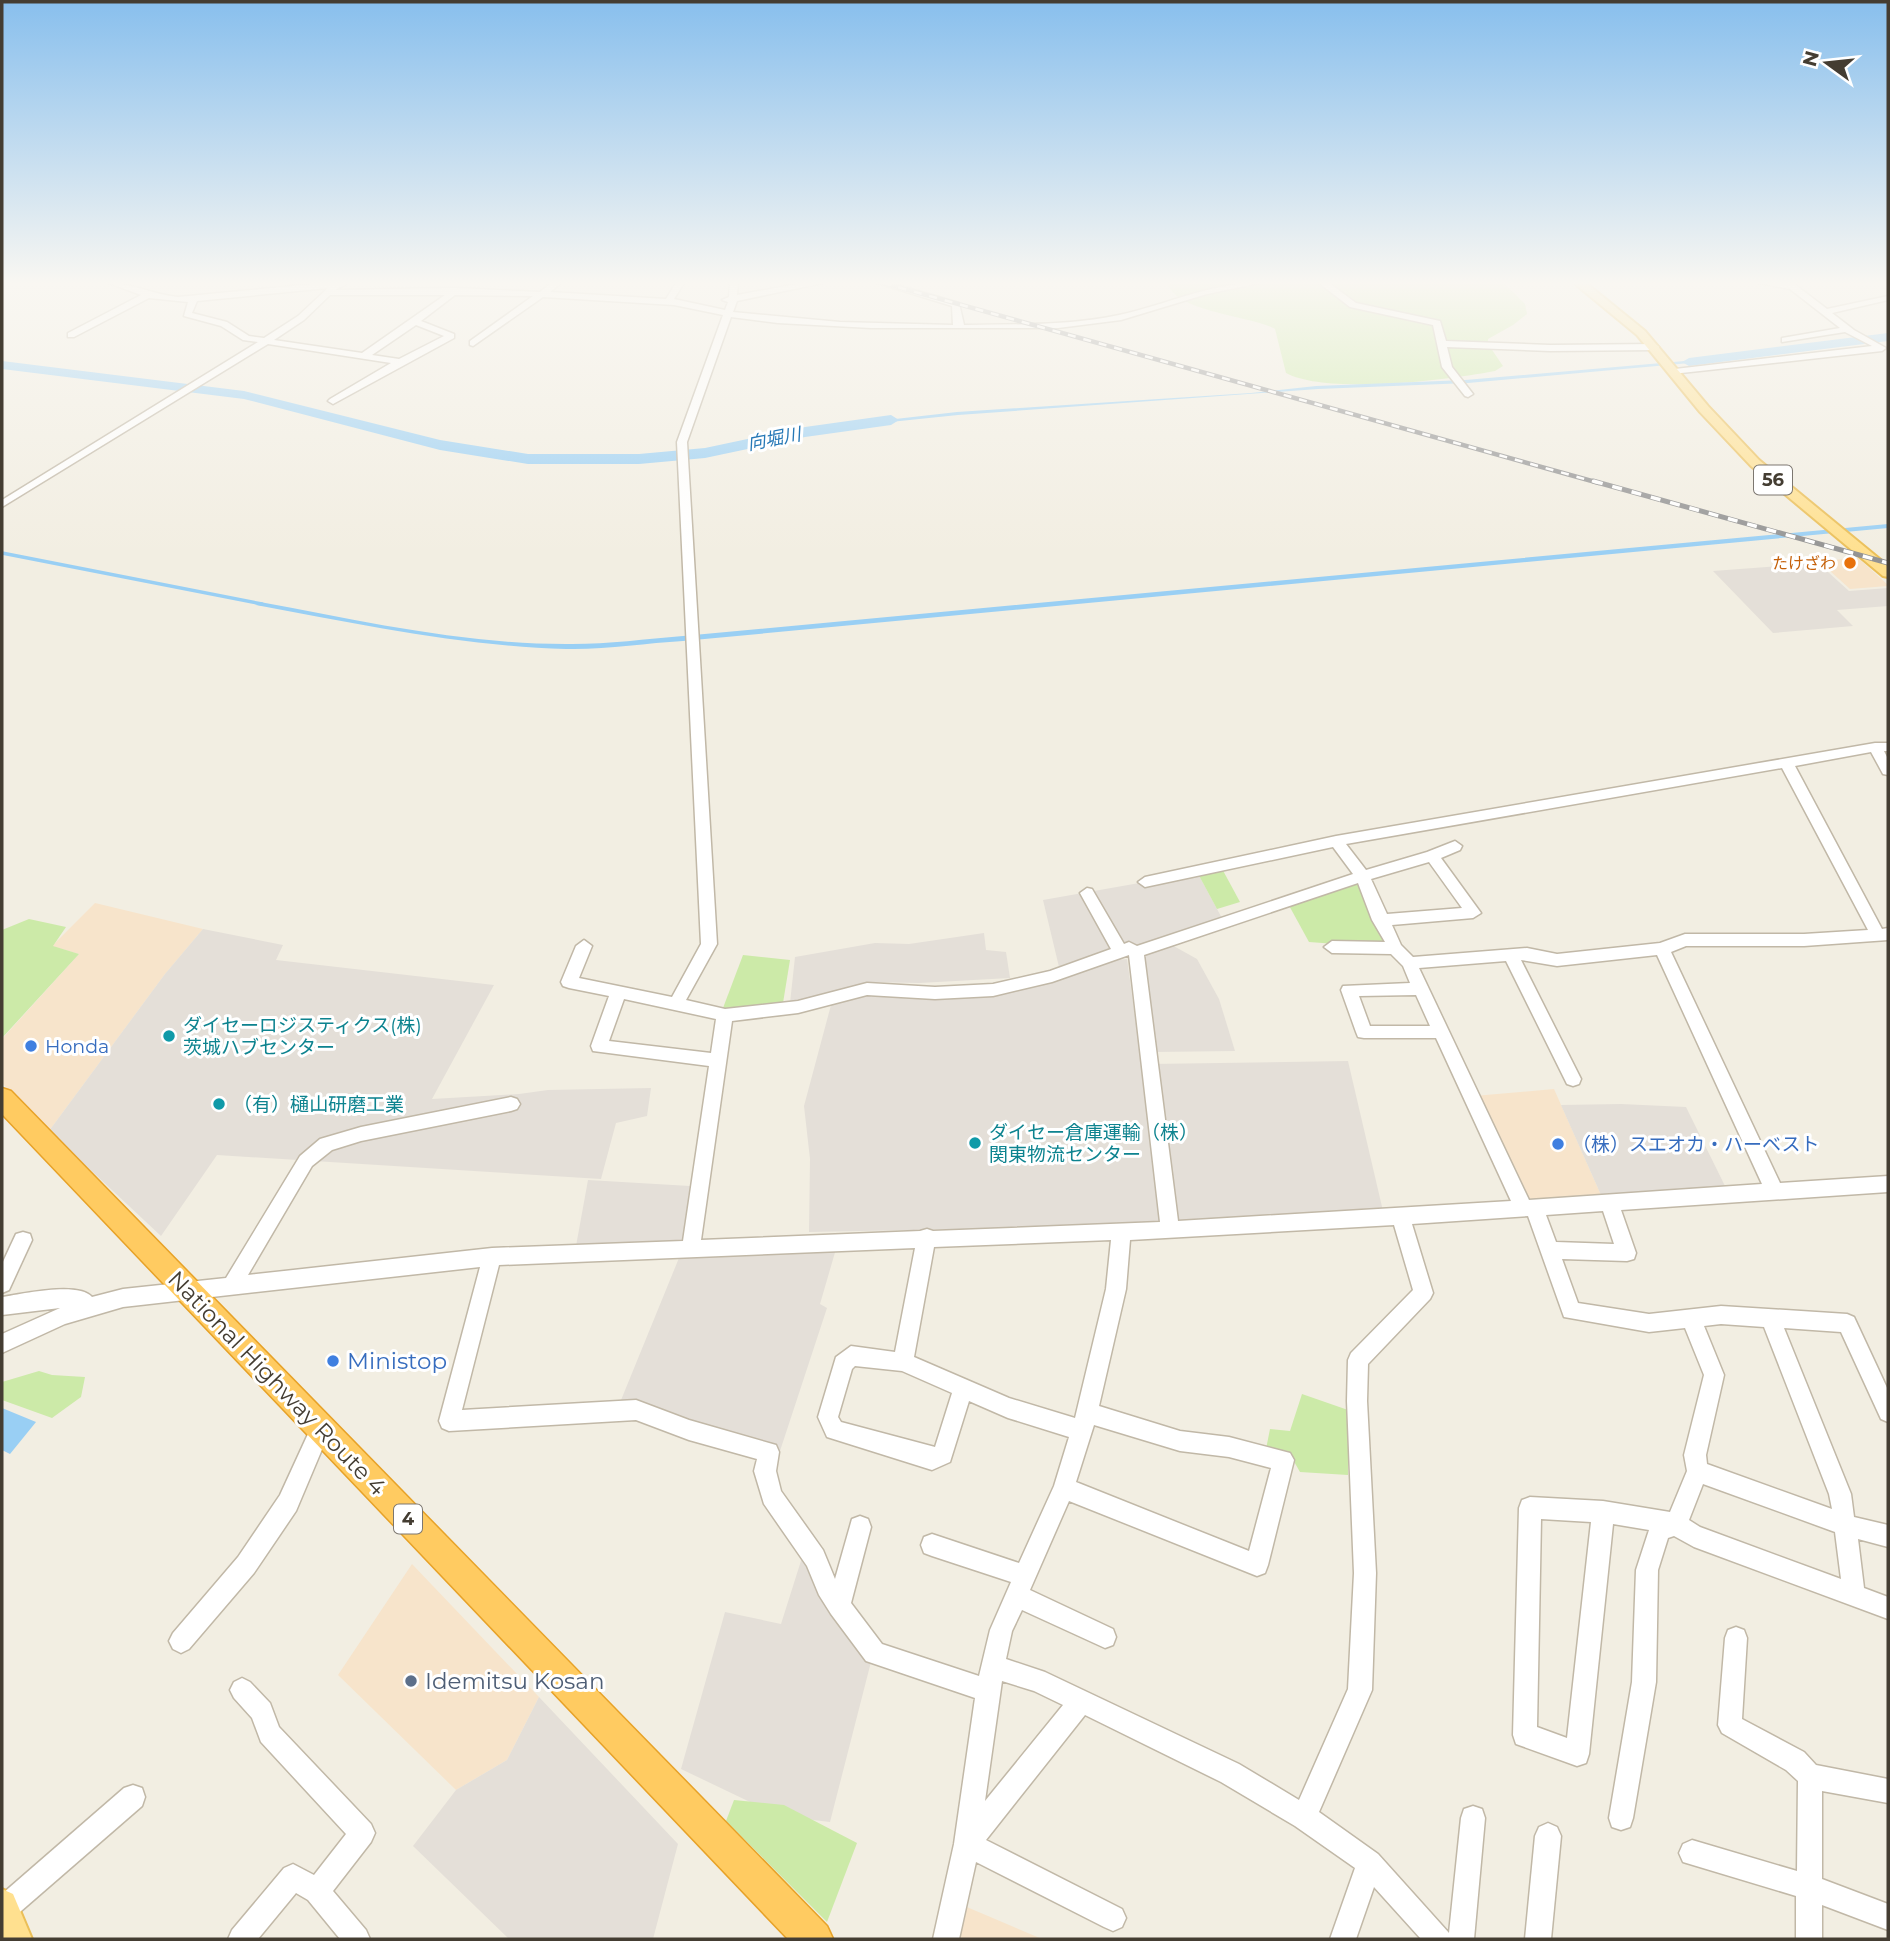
<svg xmlns="http://www.w3.org/2000/svg" width="1890" height="1941" font-family="Montserrat,'Noto Sans JP',sans-serif">
<style>
.commercial{fill:#f7e4cb}
.industrial{fill:#e4dfd8}
.green{fill:#cceaa8}
.water{fill:#99cff4}
.lines{fill:none;stroke-linecap:round;stroke-linejoin:round}
.stream{stroke:#99cff4;stroke-width:3.5}
.river{fill:#99cff4;fill-rule:evenodd}
.minor-casing{stroke:#c1b8a7;stroke-width:3}
.major-casing{stroke:#ebbf58;stroke-width:4}
.highway-casing{stroke:#e7a228;stroke-width:3}
.minor{fill:#fff;fill-rule:evenodd}
.major{fill:#ffe08f;fill-rule:evenodd}
.highway{fill:#ffcb61;fill-rule:evenodd}
.rail-far1-casing{stroke:#939393;stroke-width:4.5}
.rail-casing{stroke:#939393;stroke-width:5}
.rail-far1{stroke:#fff;stroke-width:2.5;stroke-dasharray:8;stroke-linecap:butt}
.rail{stroke:#fff;stroke-width:3.5;stroke-dasharray:10;stroke-linecap:butt}
.food-dot{fill:#e8710a;stroke:#fff;stroke-width:2.5}
.culture-dot{fill:#0f9aa8;stroke:#fff;stroke-width:2.5}
.shop-dot{fill:#3f7fe0;stroke:#fff;stroke-width:2.5}
.service-dot{fill:#5c6f8a;stroke:#fff;stroke-width:2.5}
.labels{text-anchor:middle;dominant-baseline:central;stroke-width:6;stroke-linejoin:round;paint-order:stroke}
.far-food-label{font-size:16px;fill:#c56008;stroke:#fff;text-anchor:end}
.far-water-label{font-size:18px;font-style:italic;fill:#2678b6;stroke:#fff}
.shield{fill:#fff;stroke:#7c7770;stroke-width:2}
.shield-label{font-size:18px;font-weight:bold;fill:#443d32}
.culture-label{font-size:19px;fill:#0d838f;stroke:#fff;text-anchor:start}
.shop-label{font-size:19px;fill:#366cbe;stroke:#fff;text-anchor:start}
.near-shop-label{font-size:23px;fill:#366cbe;stroke:#fff;text-anchor:start}
.near-street-label{font-size:23px;fill:#443d32;stroke:#fff}
.near-service-label{font-size:23px;fill:#4e5e75;stroke:#fff;text-anchor:start}
</style>
<rect width="100%" height="100%" fill="#f2eee2"/>
<g class="commercial">
<path d="M1858 558 1888 585V586L1850 589 1819 561Z"/>
<path d="M95 903 203 929 165 974 49 1131 2 1083V1039L79 954 52 946Z"/>
<path d="M1554 1089 1601 1195 1519 1200 1474 1096Z"/>
<path d="M412 1564 539 1697 507 1760 456 1790 338 1675Z"/>
<path d="M955 1902 1042 1939H949Z"/>
</g>
<g class="industrial">
<path d="M1818 563 1849 591 1888 588V606L1837 610 1853 626 1773 633 1713 571Z"/>
<path d="M1196 870 1224 922 1059 967 1043 900 1145 882Z"/>
<path d="M203 929 283 945 276 960 494 985 432 1099 519 1094 548 1090 651 1088 647 1116 616 1123 601 1179 217 1155 161 1236 49 1131 165 974Z"/>
<path d="M984 933 986 950 1006 952 1010 978 919 983 868 982 790 1003 795 957 875 943 909 944Z"/>
<path d="M1170 944 1197 959 1219 999 1235 1051 1155 1052 1142 953Z"/>
<path d="M1127 959 1164 1225 809 1232 810 1159 804 1106 831 1005 867 989 993 990 1089 962Z"/>
<path d="M1348 1061 1383 1211 1169 1223 1150 1064Z"/>
<path d="M1621 1104 1686 1107 1725 1186 1601 1195 1561 1105Z"/>
<path d="M588 1180 690 1186 682 1242 576 1246Z"/>
<path d="M836 1249 820 1304 827 1308 779 1454 619 1405 681 1253Z"/>
<path d="M806 1545 872 1658 830 1822 805 1819 750 1802 681 1769 725 1612 781 1624Z"/>
<path d="M539 1697 678 1844 653 1939H509L413 1846 456 1790 507 1760Z"/>
</g>
<g class="green">
<path d="M1168 283H1504L1525 304 1527 314 1513 325 1488 339V344L1503 366 1495 371C1448 380 1327 395 1286 373L1275 329C1253 316 1174 312 1168 283Z"/>
<path d="M1220 865 1240 902 1217 909 1196 870Z"/>
<path d="M1362 876 1391 948 1309 942 1286 900Z"/>
<path d="M29 919 66 927 53 946 79 954 2 1038V930Z"/>
<path d="M743 955 790 960 783 1003 740 1010 723 1008Z"/>
<path d="M39 1371 52 1375 85 1377 81 1397 52 1418 2 1400V1382Z"/>
<path d="M1302 1394 1348 1410V1475L1300 1472 1288 1451 1266 1449 1270 1429 1290 1431Z"/>
<path d="M734 1800 784 1805 857 1843 827 1922 726 1821Z"/>
</g>
<g class="water">
<path d="M1719 358 1723 360 1468 383 1318 389 958 415 861 425 860 423 957 412 1251 393 1316 386 1465 380Z"/>
<path d="M1888 524V528L683 641C645 643 605 650 566 649 461 646 359 624 256 605L260 602C363 621 466 645 572 644 609 644 646 639 683 636Z"/>
<path d="M2 1408 36 1422 10 1454 2 1450Z"/>
</g>
<g class="lines">
<path class="stream" d="M2 553 262 604"/>
<g class="river">
<path d="M1888 333V341L1689 366 1682 362 1689 358Z"/>
<path d="M2 361 244 391 440 440 528 454H639L705 448 805 427 891 415 899 420 891 425 805 437 705 458 639 464H528L440 450 244 399 2 369Z"/>
</g>
<defs>
<g id="minor">
<path d="M109 283C132 283 155 295 178 297L323 283 346 284 335 290 455 288 540 292 551 283H561L550 292 666 299 676 283H684L674 299 725 310 728 302 722 300 729 297 730 283H738L737 295 803 283H823L737 301 733 312 840 322 953 325 952 306 877 283H891L959 303 964 325C1015 324 1068 326 1119 315 1166 305 1209 283 1259 283L1207 294 1121 320 1058 328H871L778 323 731 317 687 442 717 944 686 1000 725 1009 798 1001 867 983 935 987 993 984 1050 971 1111 949 1080 893 1087 888 1092 889 1124 944 1129 942 1137 946 1353 874 1333 847 1145 887 1138 882 1145 877 1336 836 1875 743H1888V751H1884L1888 759V775L1883 774 1871 752 1795 766 1882 929 1888 928V940L1804 946H1686L1671 952 1780 1183 1888 1176V1192L1621 1210 1636 1253 1634 1259 1627 1261 1562 1259 1578 1303 1649 1314 1721 1306 1847 1314 1854 1317 1888 1390V1422L1881 1419 1841 1332 1784 1328 1851 1494 1854 1517 1888 1525V1547L1858 1539 1864 1588 1888 1597V1619L1694 1547 1674 1536 1668 1538 1658 1570 1656 1682 1633 1818 1630 1827 1621 1830 1612 1827 1609 1818 1632 1682 1636 1570 1649 1530 1613 1524 1589 1754 1586 1763 1577 1766 1516 1744 1513 1735 1519 1508 1522 1500 1530 1497 1603 1501 1670 1512 1687 1471 1684 1455 1704 1375 1685 1328 1649 1332 1564 1317 1528 1216 1412 1224 1433 1293 1430 1299 1368 1364 1367 1401 1376 1573 1372 1690 1319 1812 1378 1854 1449 1933 1461 1818 1464 1809 1473 1806 1482 1809 1485 1818 1474 1939H1421L1374 1887 1356 1939H1330L1355 1868 1295 1826 1221 1782 1085 1715 986 1840 1122 1909 1126 1918 1122 1927 1113 1931 1104 1927 976 1862 959 1939H933L954 1844 975 1698 866 1661 831 1614 819 1595 807 1566 764 1504 754 1471 757 1459 689 1440 636 1420 449 1431 442 1428 439 1421 480 1267 123 1307 65 1324 2 1353V1334L60 1308 2 1315V1297C21 1294 79 1281 92 1297L123 1289 226 1278 300 1156 320 1139 361 1127 511 1097 517 1099 520 1104 517 1109 511 1111 361 1141 332 1150 312 1166 248 1275 492 1248 683 1241 709 1066 593 1051 591 1046 609 996 569 988 563 986 561 982 576 946 584 940 592 946 579 978 672 997 701 944 677 442 723 315 674 305 543 297 473 346 470 345V341L533 296 455 295 421 321 454 334V338L333 404 328 401 330 399 391 363 268 344 2 507V500L258 342 243 340 221 326 184 316 188 302 149 298 74 337H68V333L141 295ZM328 288 298 316 264 338 249 336 227 322 192 313 197 301ZM373 295H445L362 353 274 340 304 320 330 295ZM416 325 444 336 399 359 372 355ZM1782 768 1868 930 1804 934H1685L1660 943 1557 954 1527 948 1413 957 1401 945 1392 925 1473 918 1481 913 1441 858 1460 850 1462 846 1455 841 1427 852 1366 870 1346 844ZM1429 862 1462 908 1387 914 1371 879ZM1358 883 1372 920 1385 942 1332 941 1324 947 1332 953 1391 954 1403 966 1410 983 1343 986 1341 990 1356 1032 1358 1037 1364 1038H1436L1511 1201 1178 1221 1144 955ZM1129 955 1160 1222 933 1231 927 1229 920 1231 701 1240 732 1021 798 1013 867 995 935 999 993 996 1052 982ZM1657 955 1762 1184 1529 1200 1419 968 1506 961 1567 1084 1573 1086 1579 1084 1581 1079 1521 960 1557 966ZM1416 995 1430 1026H1370L1359 996ZM624 999 716 1019 711 1053 609 1041ZM1603 1211 1614 1244 1556 1242 1546 1215ZM1394 1225 1413 1290 1351 1353 1348 1360 1347 1401 1354 1573 1348 1689 1299 1800 1239 1764 1045 1672 1006 1659 1012 1631 1022 1610 1105 1648 1113 1645 1116 1637 1113 1629 1030 1590 1069 1501 1257 1576 1265 1573 1268 1565 1294 1460 1290 1453 1229 1437 1180 1431 1099 1406 1126 1289 1130 1240ZM1111 1240 1106 1289 1075 1418 1009 1398 914 1357 934 1247ZM915 1248 895 1352 851 1346 836 1357 818 1417 827 1437 932 1470 950 1462 969 1401 1008 1418 1069 1437 1054 1486 1019 1563 932 1534 924 1537 921 1545 924 1553 932 1556 1011 1582 990 1630 979 1676 882 1644 851 1603 871 1527 868 1519 860 1516 852 1519 835 1579 823 1550 781 1491 776 1471 779 1452 776 1445 689 1420 636 1400 462 1410 499 1265ZM1721 1324 1764 1327 1829 1494 1832 1509 1707 1464 1706 1455 1724 1375 1704 1326ZM855 1366 902 1371 952 1393 935 1447 841 1422 838 1417 852 1369ZM1094 1425 1180 1451 1229 1457 1271 1468 1249 1551 1076 1482ZM1703 1484 1835 1532 1841 1579 1700 1527 1689 1520ZM1541 1519 1591 1522 1567 1738 1537 1727ZM1002 1681 1034 1691 1063 1705 985 1801Z"/>
<path d="M1319 283H1329L1356 303 1440 321 1446 341 1550 345 1655 344 1659 347 1655 350 1550 351 1447 347 1452 367 1473 394 1468 397 1465 396 1442 367 1433 325 1350 307Z"/>
<path d="M1759 283H1793L1827 309 1888 296V300L1832 313 1854 330 1886 348 1882 351 1672 374 1670 372 1675 369 1872 346 1845 332 1782 342V338L1840 328 1790 289Z"/>
<path d="M23 1232 30 1234 32 1240 9 1290 2 1293V1264L16 1234Z"/>
<path d="M321 1418 328 1421 331 1428 296 1511 254 1573 189 1649 181 1653 173 1649 169 1641 173 1633 238 1557 280 1495 314 1421Z"/>
<path d="M1736 1627 1744 1630 1747 1638 1742 1719 1804 1752 1816 1765 1888 1779V1803L1822 1791V1879L1888 1904V1930L1822 1905V1939H1796V1896L1683 1862 1679 1853 1683 1844 1692 1840 1797 1871 1798 1781 1786 1770 1722 1733 1718 1725 1725 1638 1728 1630Z"/>
<path d="M242 1678 250 1682 270 1703 279 1727 371 1824 375 1833 371 1842 333 1891 366 1930 370 1939H340L308 1900 296 1893 258 1939H228L232 1930 284 1868 293 1864 314 1875 346 1834 261 1742 252 1718 234 1698 230 1690 234 1682Z"/>
<path d="M133 1785 142 1788 145 1797 142 1806 13 1918 2 1921V1894L124 1788Z"/>
<path d="M1548 1823 1557 1827 1561 1836 1551 1939H1525L1535 1836 1539 1827Z"/>
</g>
<g id="major">
<path d="M1574 283H1586L1645 331 1708 406 1759 460 1888 566V577L1883 576 1751 466 1700 412 1637 335Z"/>
<path d="M2 1889 13 1894 32 1939H2Z"/>
</g>
<path id="highway" d="M2 1088 11 1091 827 1926 833 1939H788L2 1114Z"/>
</defs>
<use href="#minor" class="minor-casing"/>
<use href="#major" class="major-casing"/>
<use href="#highway" class="highway-casing"/>
<use href="#minor" class="minor"/>
<use href="#major" class="major"/>
<use href="#highway" class="highway"/>
<defs>
<path id="rail-far1" d="M883 283 1599 483"/>
<path id="rail" d="M1593 481 1888 563"/>
</defs>
<use href="#rail-far1" class="rail-far1-casing"/>
<use href="#rail" class="rail-casing"/>
<use href="#rail-far1" class="rail-far1"/>
<use href="#rail" class="rail"/>
</g>
<linearGradient id="sky" x2="0" y2="1"><stop stop-color="#88bfed"/><stop offset="0.51" stop-color="#f9f7f2"/><stop offset="1" stop-color="#f9f7f2" stop-opacity="0"/></linearGradient>
<rect width="1890" height="555" fill="url(#sky)"/>
<circle class="food-dot" cx="1850" cy="563" r="7"/>
<g class="culture-dot">
<circle cx="169" cy="1036" r="7"/>
<circle cx="219" cy="1104" r="7"/>
<circle cx="975" cy="1143" r="7"/>
</g>
<g class="shop-dot">
<circle cx="31" cy="1046" r="7"/>
<circle cx="1558" cy="1144" r="7"/>
<circle cx="333" cy="1361" r="7"/>
</g>
<circle class="service-dot" cx="411" cy="1681" r="7"/>
<g class="labels">
<g class="far-food-label">
<text x="1836" y="563">たけざわ</text>
</g>
<g class="far-water-label">
<text transform="translate(774 439) rotate(-11)">向堀川</text>
</g>
<g class="shield">
<rect x="1754" y="465.5" width="38" height="29" rx="5"/>
<rect x="394" y="1504.5" width="28" height="29" rx="5"/>
</g>
<g class="shield-label">
<text x="1773" y="480">56</text>
<text x="408" y="1519">4</text>
</g>
<g class="culture-label">
<text x="183" y="1025">ダイセーロジスティクス(株)<tspan x="183" dy="22">茨城ハブセンター</tspan></text>
<text x="233" y="1104">（有）樋山研磨工業</text>
<text x="989" y="1132">ダイセー倉庫運輸（株）<tspan x="989" dy="22">関東物流センター</tspan></text>
</g>
<g class="shop-label">
<text x="45" y="1046">Honda</text>
<text x="1572" y="1144">（株）スエオカ・ハーベスト</text>
</g>
<g class="near-shop-label">
<text x="347" y="1361">Ministop</text>
</g>
<g class="near-street-label">
<text transform="translate(277 1383) rotate(46)">National Highway Route 4</text>
</g>
<g class="near-service-label">
<text x="425" y="1681">Idemitsu Kosan</text>
</g>
</g>
<rect width="1890" height="1941" fill="none" stroke="#443d32" stroke-width="7"/>
<g transform="translate(1827 63) rotate(285)" stroke="#ffffff" stroke-width="5" paint-order="stroke">
<path d="M0-5L12 26L0 18L-12 26Z" fill="#443d32"/>
<text y="-10" font-size="19" font-weight="bold" text-anchor="middle" fill="#443d32">N</text>
</g>
</svg>
